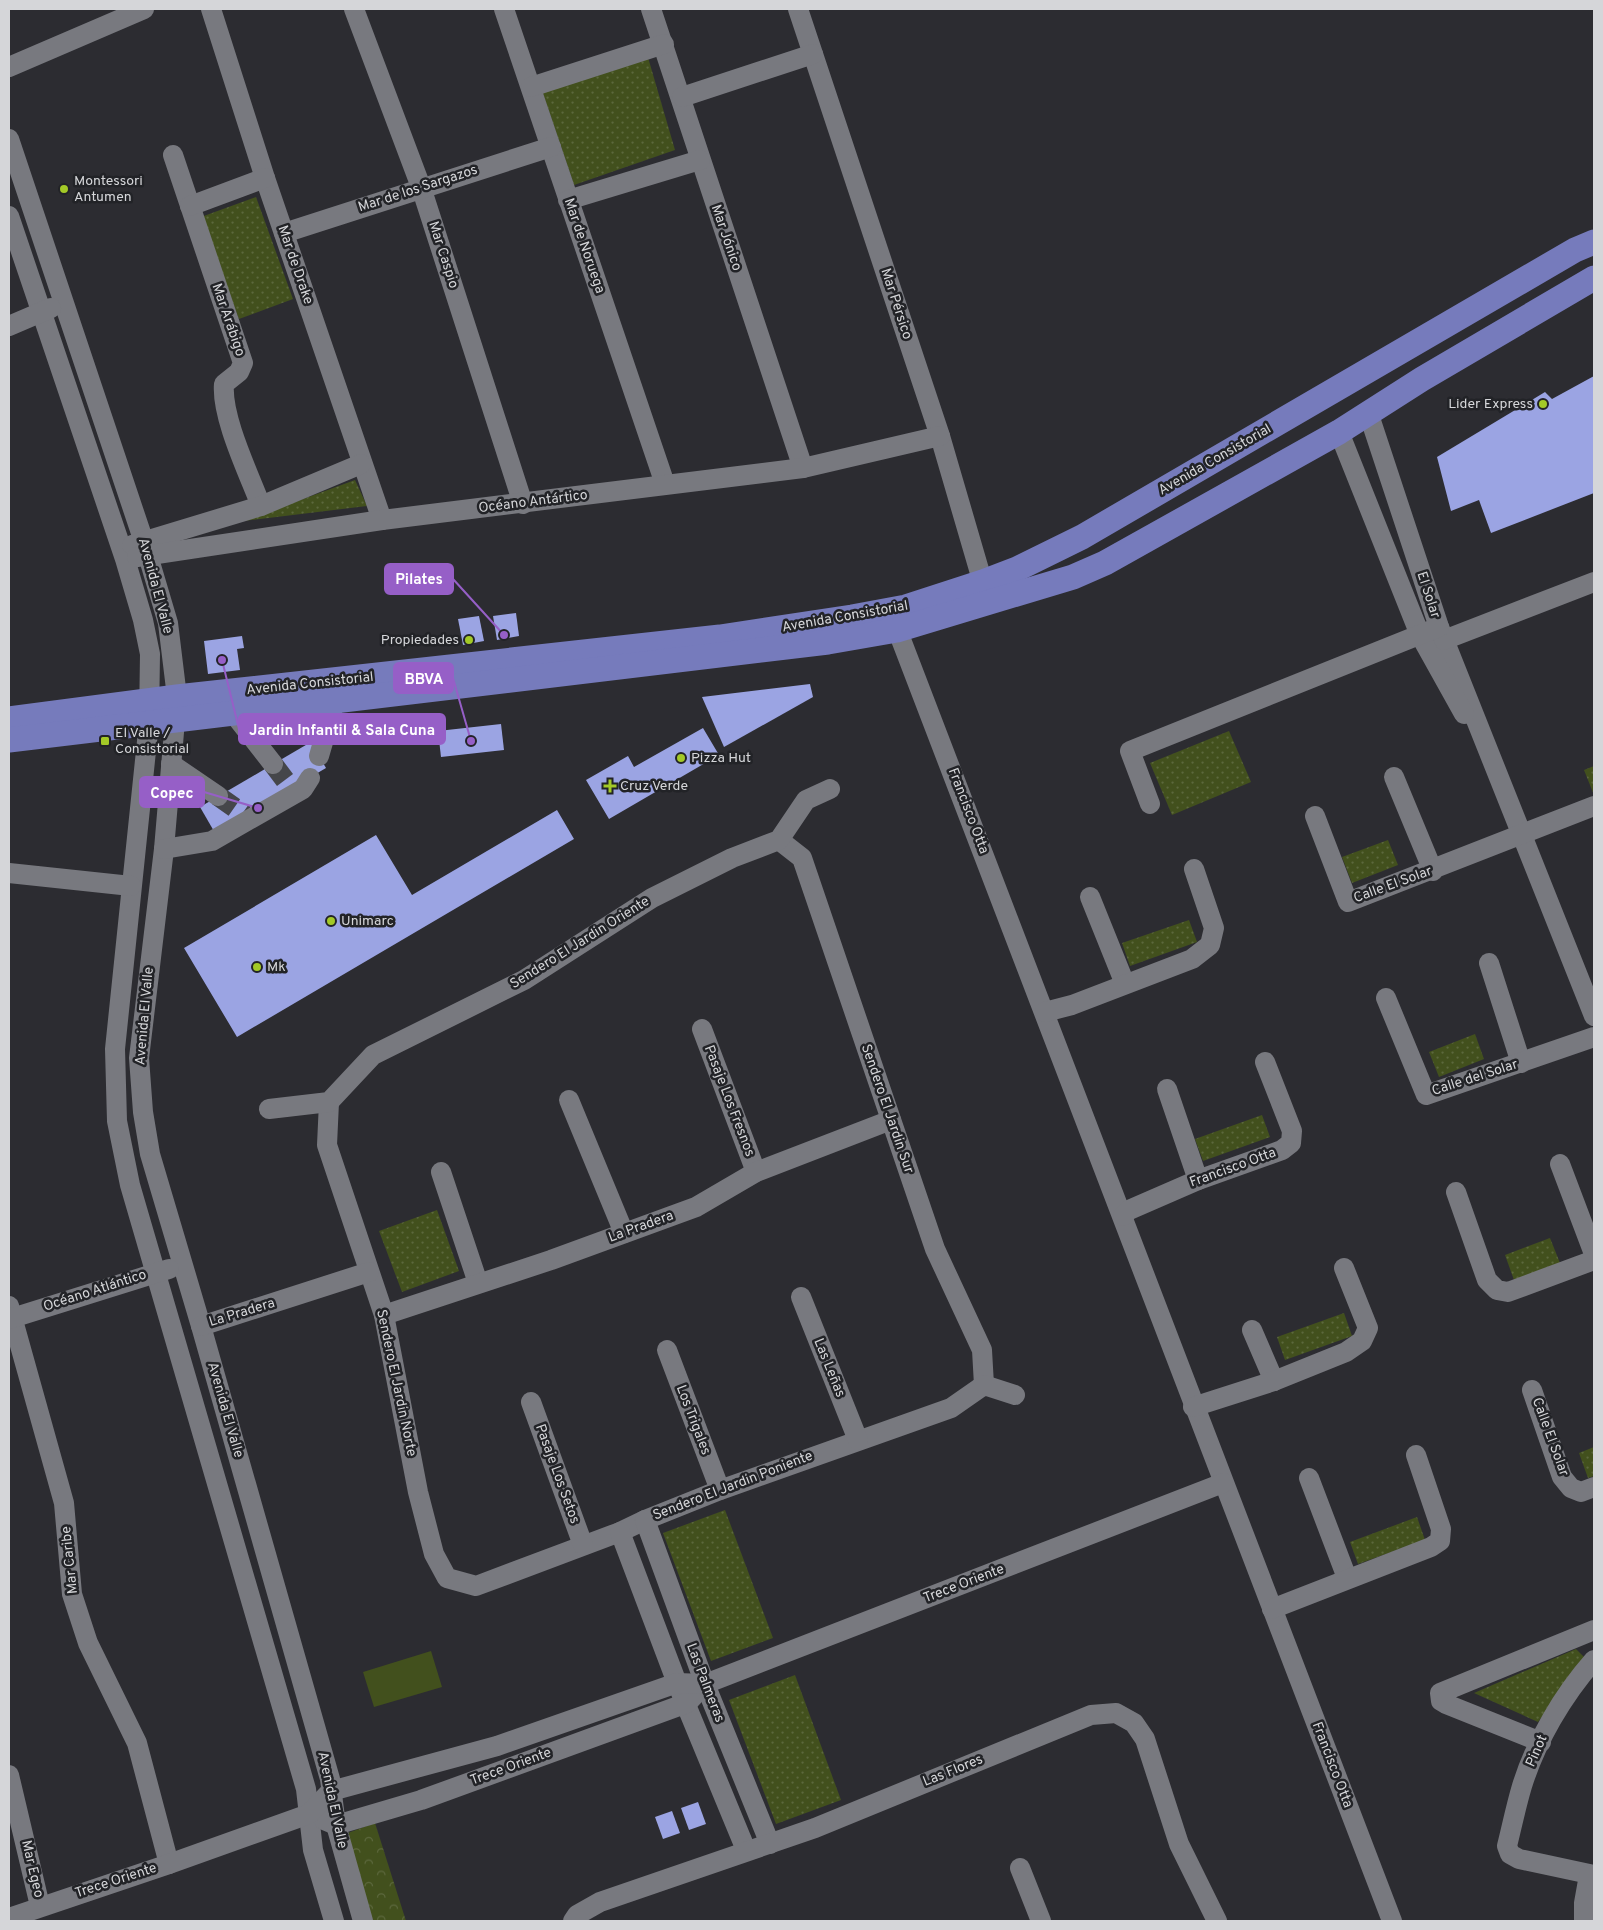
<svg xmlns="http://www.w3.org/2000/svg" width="1603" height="1930" font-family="Overpass,sans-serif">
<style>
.grass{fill:url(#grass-dots)}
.park{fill:url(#park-crowns)}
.pitch{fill:#42501d}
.building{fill:#9ba4e3}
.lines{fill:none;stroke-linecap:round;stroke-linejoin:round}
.minor-tunnel{stroke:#45464a;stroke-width:20;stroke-dasharray:20 10;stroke-linecap:butt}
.minor{stroke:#78797f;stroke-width:20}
.major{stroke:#767bbc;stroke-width:25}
.poi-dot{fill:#a3c927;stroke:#222327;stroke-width:2}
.labels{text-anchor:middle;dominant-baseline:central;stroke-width:5;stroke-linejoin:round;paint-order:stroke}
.poi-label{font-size:14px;fill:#d5d6d9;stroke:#222327;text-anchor:start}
.street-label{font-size:14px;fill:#d5d6d9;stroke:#222327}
.leader{fill:none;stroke:#965fc7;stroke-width:2}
.callout-dot{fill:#965fc7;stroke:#222327;stroke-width:2}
.callout{fill:#965fc7;stroke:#965fc7;stroke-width:2}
.callout-label{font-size:15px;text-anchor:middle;font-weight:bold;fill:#fff}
</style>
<defs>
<pattern id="grass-dots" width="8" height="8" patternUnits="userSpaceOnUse" patternTransform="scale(1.25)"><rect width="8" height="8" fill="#42501d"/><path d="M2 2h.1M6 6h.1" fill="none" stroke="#5c683d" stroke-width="1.8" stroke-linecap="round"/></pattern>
<pattern id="park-crowns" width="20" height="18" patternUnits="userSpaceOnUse" patternTransform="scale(1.25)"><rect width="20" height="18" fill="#42501d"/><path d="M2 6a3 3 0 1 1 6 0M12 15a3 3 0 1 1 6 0" fill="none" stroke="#5c683d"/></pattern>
</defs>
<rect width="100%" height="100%" fill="#2c2c31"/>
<g class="grass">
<path d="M647 54 675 150 574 185 540 85Z"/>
<path d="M256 197 293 299 239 319 201 217Z"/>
<path d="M355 480 367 506 243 521Z"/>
<path d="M1229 731 1251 782 1172 815 1150 763Z"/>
<path d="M1594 766V795L1584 770Z"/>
<path d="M1388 840 1398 865 1352 883 1342 857Z"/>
<path d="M1189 920 1197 942 1130 966 1122 943Z"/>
<path d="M1475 1034 1484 1059 1439 1077 1429 1052Z"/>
<path d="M1262 1115 1270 1137 1203 1161 1195 1139Z"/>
<path d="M437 1210 459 1271 402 1292 379 1231Z"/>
<path d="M1550 1238 1560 1263 1514 1280 1505 1255Z"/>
<path d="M1344 1313 1352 1336 1285 1360 1277 1337Z"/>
<path d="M1594 1447V1476L1588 1478 1579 1453Z"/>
<path d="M725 1510 773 1638 711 1661 663 1533Z"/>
<path d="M1417 1517 1425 1540 1358 1564 1350 1542Z"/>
<path d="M1576 1649 1585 1658 1538 1722 1474 1693Z"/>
<path d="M795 1675 841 1800 776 1824 729 1700Z"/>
</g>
<path class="park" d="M375 1823 406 1921H372L345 1834Z"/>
<path class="pitch" d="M431 1651 442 1687 374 1707 363 1672Z"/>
<g class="building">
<path d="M1594 376V493L1491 533 1479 500 1451 511 1437 457 1545 392 1552 399Z"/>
<path d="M516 613 519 636 497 640 493 616Z"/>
<path d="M479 616 484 641 463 645 458 619Z"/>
<path d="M242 636 244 648 237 649 240 670 208 674 204 641Z"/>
<path d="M810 684 813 697 724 747 702 697Z"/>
<path d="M501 724 504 750 441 757 438 731Z"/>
<path d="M703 728 719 755 609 819 586 780 628 756 634 767Z"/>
<path d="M311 742 326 768 215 833 200 807Z"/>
<path d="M557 810 574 839 237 1037 184 948 376 835 412 895Z"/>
<path d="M698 1802 706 1824 689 1830 681 1808Z"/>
<path d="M672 1811 680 1833 663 1839 655 1817Z"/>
</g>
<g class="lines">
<g class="minor-tunnel">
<path d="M273 764 291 788"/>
<path d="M218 796 245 815"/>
</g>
<g class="minor">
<path d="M211 9 265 178 382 520"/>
<path d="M354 9 421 187 523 504"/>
<path d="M504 9 665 484"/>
<path d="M651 9 803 468"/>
<path d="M798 9 940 436 987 597"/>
<path d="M9 67 144 9"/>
<path d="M531 87 664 44"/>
<path d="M682 97 813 54"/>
<path d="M9 139 144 542 168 623 177 697 164 849 139 1058 143 1112 150 1154 201 1326 330 1779 336 1825 363 1921"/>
<path d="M173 155 243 363 239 372 224 384C221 417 249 474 261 506"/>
<path d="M568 200 700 160"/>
<path d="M190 206 265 178"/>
<path d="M9 216 125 559 143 620 150 654 149 722 115 1049 117 1121 130 1185 306 1789 313 1850 334 1921"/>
<path d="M284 233 551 147"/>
<path d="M9 326 51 308"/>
<path d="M1369 415 1439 627 1594 1016"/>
<path d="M1339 432 1420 635 1464 714"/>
<path d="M132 545 261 506 361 464"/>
<path d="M137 557 382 520 803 468 940 436"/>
<path d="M892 616 1392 1921"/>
<path d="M1444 640 1594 582"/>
<path d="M234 714 273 764"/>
<path d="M319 756 335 701"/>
<path d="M171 764 218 796"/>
<path d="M1394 777 1433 871"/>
<path d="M1150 804 1130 751 1439 627"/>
<path d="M1315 816 1348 902 1594 806"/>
<path d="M779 840 802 858 935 1249 982 1350 984 1385"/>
<path d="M164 849 212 841 303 789 310 778"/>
<path d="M9 873 131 886"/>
<path d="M1090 897 1125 984"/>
<path d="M1489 963 1521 1063"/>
<path d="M1386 998 1426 1095 1594 1037"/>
<path d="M1045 1012 1072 1005 1192 959 1210 945 1214 928 1194 869"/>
<path d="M702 1029 756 1172"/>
<path d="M1167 1089 1198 1180"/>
<path d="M569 1100 624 1233"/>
<path d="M329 1102 327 1145 384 1315 418 1492 434 1554 447 1578 476 1586 620 1532 645 1520 720 1490 951 1408 984 1385 1015 1395"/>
<path d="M269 1109 329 1102 373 1055 524 980 652 898 732 858 779 840 806 800 830 789"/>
<path d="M1560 1164 1594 1254"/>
<path d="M441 1172 478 1283"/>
<path d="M1456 1192 1487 1280 1497 1290 1508 1292 1594 1260"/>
<path d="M1123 1216 1129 1210 1198 1180 1282 1150 1291 1143 1292 1131 1265 1062"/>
<path d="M801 1297 858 1440"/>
<path d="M9 1306 64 1503 72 1594 88 1643 137 1743 169 1864"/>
<path d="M384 1315 551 1260 696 1207 756 1172 891 1120"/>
<path d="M9 1319 169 1269"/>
<path d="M201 1326 369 1272"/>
<path d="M1252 1330 1274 1381"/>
<path d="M667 1350 720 1490"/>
<path d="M1532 1390 1562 1477 1571 1488 1581 1492 1594 1487"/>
<path d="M531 1402 583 1545"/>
<path d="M1193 1407 1274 1381 1346 1352 1362 1341 1368 1328 1344 1268"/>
<path d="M1309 1478 1347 1578"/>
<path d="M645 1520 705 1684 770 1844"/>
<path d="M620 1532 677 1683 746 1850"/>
<path d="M1272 1609 1431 1547 1440 1541 1441 1529 1416 1455"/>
<path d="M1594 1660C1563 1695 1536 1741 1522 1786 1516 1806 1512 1826 1507 1846L1510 1854 1519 1859 1594 1875"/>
<path d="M1541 1742 1446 1704 1441 1701 1440 1693 1594 1630"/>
<path d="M9 1775 40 1906"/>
<path d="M324 1820 336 1825 421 1800 687 1703 705 1684"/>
<path d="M1020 1868 1041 1921"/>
<path d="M9 1918 169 1864 309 1814 331 1791 497 1746 677 1683 705 1684 1223 1483"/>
<path d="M573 1921 577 1915 600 1902 815 1828 1091 1715 1116 1713 1134 1723 1145 1739 1179 1844 1217 1921"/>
<path d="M1584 1921V1903L1589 1875"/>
</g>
<g class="major">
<path d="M9 719 177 697 720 637 852 617 906 607 983 582 1017 569 1082 537 1575 250 1594 242"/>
<path d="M9 740 828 642 897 630 1073 577 1105 563 1339 432 1422 379 1594 278"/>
</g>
</g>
<g class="poi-dot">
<circle cx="64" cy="189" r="5"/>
<circle cx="1543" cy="404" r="5"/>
<circle cx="469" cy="640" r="5"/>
<rect x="100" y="736" width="10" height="10" rx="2.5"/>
<circle cx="681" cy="758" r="5"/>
<path d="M607.5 778.5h5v5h5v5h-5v5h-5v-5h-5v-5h5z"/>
<circle cx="331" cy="921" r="5"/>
<circle cx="257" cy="967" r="5"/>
</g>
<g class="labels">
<g class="poi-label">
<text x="74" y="181">Montessori<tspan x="74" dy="16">Antumen</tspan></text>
<text x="1533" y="404" text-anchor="end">Lider Express</text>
<text x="459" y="640" text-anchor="end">Propiedades</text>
<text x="115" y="733">El Valle /<tspan x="115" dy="16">Consistorial</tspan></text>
<text x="691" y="758">Pizza Hut</text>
<text x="620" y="786">Cruz Verde</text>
<text x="341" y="921">Unimarc</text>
<text x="267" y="967">Mk</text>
</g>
<g class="street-label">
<text transform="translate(418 189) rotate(-18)">Mar de los Sargazos</text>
<text transform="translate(726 238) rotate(71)">Mar Jónico</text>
<text transform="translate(584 246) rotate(71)">Mar de Noruega</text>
<text transform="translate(443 255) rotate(72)">Mar Caspio</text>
<text transform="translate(295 265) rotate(71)">Mar de Drake</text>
<text transform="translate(896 304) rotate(72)">Mar Pérsico</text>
<text transform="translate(228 320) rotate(71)">Mar Arábigo</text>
<text transform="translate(1215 460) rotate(-30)">Avenida Consistorial</text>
<text transform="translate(533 502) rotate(-7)">Océano Antártico</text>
<text transform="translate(155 586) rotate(75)">Avenida El Valle</text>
<text transform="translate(1428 595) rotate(72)">El Solar</text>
<text transform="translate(845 617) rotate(-10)">Avenida Consistorial</text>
<text transform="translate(310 684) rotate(-6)">Avenida Consistorial</text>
<text transform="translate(968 811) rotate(69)">Francisco Otta</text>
<text transform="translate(1393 885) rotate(-20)">Calle El Solar</text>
<text transform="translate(580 943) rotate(-32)">Sendero El Jardin Oriente</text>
<text transform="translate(145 1016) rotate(-85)">Avenida El Valle</text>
<text transform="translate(1475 1078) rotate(-18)">Calle del Solar</text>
<text transform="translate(729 1101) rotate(69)">Pasaje Los Fresnos</text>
<text transform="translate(887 1109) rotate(71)">Sendero El Jardin Sur</text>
<text transform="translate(1233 1168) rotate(-20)">Francisco Otta</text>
<text transform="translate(641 1227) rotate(-20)">La Pradera</text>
<text transform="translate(95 1291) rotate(-18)">Océano Atlántico</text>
<text transform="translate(242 1313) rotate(-17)">La Pradera</text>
<text transform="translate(829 1368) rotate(68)">Las Leñas</text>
<text transform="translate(396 1383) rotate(78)">Sendero El Jardin Norte</text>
<text transform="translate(225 1410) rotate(74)">Avenida El Valle</text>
<text transform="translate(693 1420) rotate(69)">Los Trigales</text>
<text transform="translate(1550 1437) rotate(70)">Calle El Solar</text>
<text transform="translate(557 1474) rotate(70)">Pasaje Los Setos</text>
<text transform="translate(733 1486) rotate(-21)">Sendero El Jardin Poniente</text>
<text transform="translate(70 1560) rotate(-96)">Mar Caribe</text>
<text transform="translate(964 1584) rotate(-21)">Trece Oriente</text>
<text transform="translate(705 1683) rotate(69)">Las Palmeras</text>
<text transform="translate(1537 1751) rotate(-66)">Pinot</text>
<text transform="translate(1332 1765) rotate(69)">Francisco Otta</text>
<text transform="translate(511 1767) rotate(-20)">Trece Oriente</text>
<text transform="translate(953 1771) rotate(-22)">Las Flores</text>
<text transform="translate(332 1800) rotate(78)">Avenida El Valle</text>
<text transform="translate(32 1869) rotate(77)">Mar Egeo</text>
<text transform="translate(116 1881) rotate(-18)">Trece Oriente</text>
</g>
</g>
<path class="leader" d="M504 635L453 579M471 741L453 678M222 660L239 729M258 808L204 792"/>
<g class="callout-dot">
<circle cx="504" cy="635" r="5"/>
<circle cx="471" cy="741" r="5"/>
<circle cx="222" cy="660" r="5"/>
<circle cx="258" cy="808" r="5"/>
</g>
<g class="callout">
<rect x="385" y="564" width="68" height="30" rx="5"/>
<rect x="394" y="663" width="59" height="30" rx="5"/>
<rect x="239" y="714" width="206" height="30" rx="5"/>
<rect x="140" y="777" width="64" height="30" rx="5"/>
</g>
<g class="callout-label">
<text x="419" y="584">Pilates</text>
<text x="424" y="684">BBVA</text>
<text x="342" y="735">Jardin Infantil &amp; Sala Cuna</text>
<text x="172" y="798">Copec</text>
</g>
<rect width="1603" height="1930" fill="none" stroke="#d5d6d9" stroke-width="20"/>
</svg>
